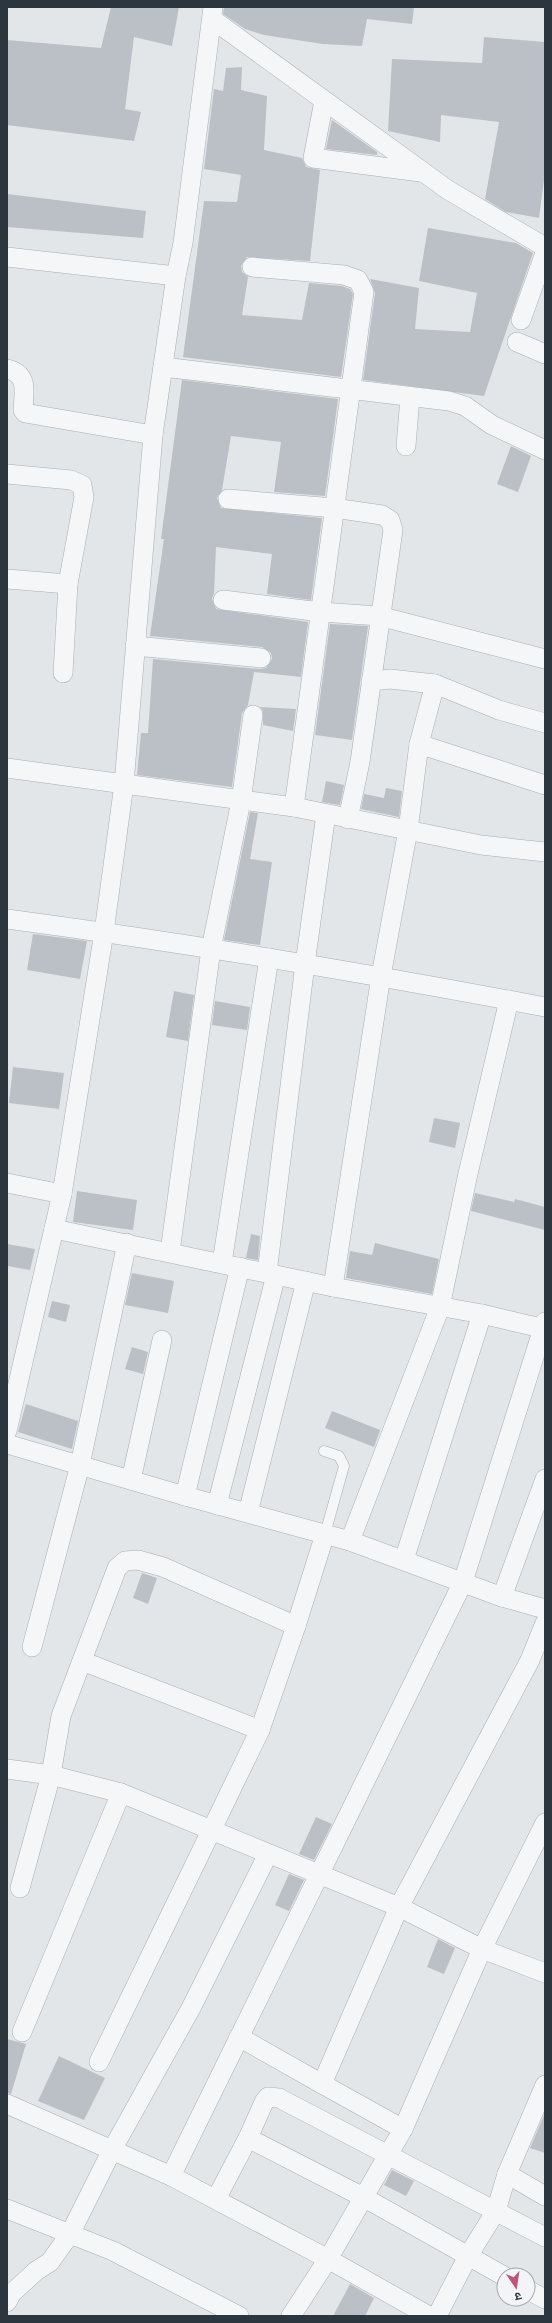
<svg xmlns="http://www.w3.org/2000/svg" width="552" height="2323" font-family="Manrope,'Noto Sans Devanagari',sans-serif">
<style>
.building{fill:#bac0c5}
.lines{fill:none;stroke-linecap:round;stroke-linejoin:round}
.lane-casing{stroke:#a8aeb3;stroke-width:11}
.street-casing{stroke:#a8aeb3;stroke-width:20}
.lane{stroke:#f4f6f8;stroke-width:10}
.street{stroke:#f4f6f8;stroke-width:19}
</style>
<rect width="100%" height="100%" fill="#e2e6e9"/>
<g class="building">
<path d="M111 7H179L172 46 134 37 125 109 141 112 134 141 7 125V40L101 48Z"/>
<path d="M224 7H414L412 24 367 19 362 46 323 44 264 35 245 29 223 14Z"/>
<path d="M484 37 545 42V172L539 218 506 212 485 199 499 122 441 115 440 142 388 131 392 59 482 63Z"/>
<path d="M242 67 241 90 267 96 264 150 302 158 306 167 320 170 310 261 247 257 241 266 242 272 248 277 242 315 302 320 309 283 342 286 350 289 353 294 341 377 183 357 204 201 237 202 241 175 204 169 214 89 223 91 226 68Z"/>
<path d="M332 120 377 152V155L326 149Z"/>
<path d="M7 194 146 211 143 238 7 227Z"/>
<path d="M428 228 516 243 533 253 484 396 363 380 375 293 370 279 419 288 415 329 470 332 477 293 419 281Z"/>
<path d="M182 380 338 399 325 496 274 492 281 442 231 436 222 490 217 498 221 508 322 518 311 600 267 594 272 554 216 547 214 593 212 599 216 609 308 622 301 677 254 672 248 705 242 713 232 787 137 775 141 733H148L153 659 260 669 266 668 272 659 271 653 262 647 150 636 164 539H161Z"/>
<path d="M511 446 531 456 518 492 497 484Z"/>
<path d="M330 624 368 626 352 740 315 735Z"/>
<path d="M260 707 296 709 293 731 263 725V711Z"/>
<path d="M326 781 344 785 340 805 322 802Z"/>
<path d="M386 788 402 791 399 817 361 809 364 794 384 798Z"/>
<path d="M250 812 258 813 250 859 272 862 260 945 224 940Z"/>
<path d="M33 934 87 941 80 979 27 970Z"/>
<path d="M174 991 194 995 188 1041 166 1037Z"/>
<path d="M215 1001 250 1007 247 1030 212 1025Z"/>
<path d="M13 1067 64 1073 59 1109 9 1103Z"/>
<path d="M434 1118 460 1123 455 1148 429 1142Z"/>
<path d="M77 1191 137 1200 133 1230 73 1222Z"/>
<path d="M475 1193 514 1202 515 1199 545 1207V1230L471 1211Z"/>
<path d="M251 1234 260 1236 258 1260 246 1258Z"/>
<path d="M375 1243 439 1259 432 1294 346 1278 350 1251 372 1255Z"/>
<path d="M7 1244 35 1249 30 1270 7 1266Z"/>
<path d="M132 1273 174 1281 168 1313 125 1305Z"/>
<path d="M52 1301 70 1305 66 1322 48 1317Z"/>
<path d="M132 1347 148 1352 143 1374 125 1369Z"/>
<path d="M26 1404 78 1421 72 1449 18 1432Z"/>
<path d="M332 1411 380 1430 374 1447 325 1428Z"/>
<path d="M142 1573 157 1578 148 1604 133 1598Z"/>
<path d="M316 1817 332 1824 314 1860 299 1854Z"/>
<path d="M289 1874 304 1880 289 1911 275 1905Z"/>
<path d="M438 1939 455 1948 444 1974 427 1967Z"/>
<path d="M7 2039 26 2044 11 2094 7 2093Z"/>
<path d="M59 2056 105 2078 84 2120 38 2101Z"/>
<path d="M545 2113V2153L530 2148Z"/>
<path d="M392 2170 414 2181 406 2196 384 2185Z"/>
<path d="M350 2284 374 2298 365 2316H333Z"/>
</g>
<g class="lines">
<defs>
<path id="lane" d="M324 1451 339 1456 344 1466 325 1534"/>
<g id="street">
<path d="M212 19 448 190 545 247"/>
<path d="M324 101 313 158 420 172"/>
<path d="M7 257 176 276"/>
<path d="M252 267 344 275 358 280 364 292 294 807"/>
<path d="M521 320 545 253"/>
<path d="M517 342 545 354"/>
<path d="M163 367 449 401 465 406 492 425 545 450"/>
<path d="M7 369C29 374 24 392 23 410L25 413 153 435"/>
<path d="M406 446 410 397"/>
<path d="M7 474 71 480 82 485 84 497 68 584 63 673"/>
<path d="M228 499 334 508 382 515 390 520 393 530 360 762 348 819"/>
<path d="M7 579 68 584"/>
<path d="M223 600 321 612 379 616 545 659"/>
<path d="M135 646 261 658"/>
<path d="M371 681 390 679 435 684 499 710 545 723"/>
<path d="M419 744 545 785"/>
<path d="M7 768 294 807 481 845 545 852"/>
<path d="M7 919C187 943 367 973 545 1007"/>
<path d="M7 1183 62 1194"/>
<path d="M54 1229 333 1287 482 1314 545 1329"/>
<path d="M170 1252 211 949 241 801 253 715"/>
<path d="M222 1263 269 958"/>
<path d="M267 1273 305 964 326 814"/>
<path d="M333 1287 381 976 408 830 419 744 435 684"/>
<path d="M7 1431 62 1194 104 932 124 784 153 435 176 276 183 243 213 7"/>
<path d="M7 1444 185 1496 350 1541 502 1597 545 1609"/>
<path d="M131 1480 162 1340"/>
<path d="M185 1496 240 1267"/>
<path d="M217 1505 276 1275"/>
<path d="M248 1513 306 1281"/>
<path d="M350 1541 440 1307 467 1178 509 1000"/>
<path d="M404 1560 482 1314"/>
<path d="M502 1597 545 1479"/>
<path d="M32 1647 80 1465 127 1243"/>
<path d="M82 1661 260 1730"/>
<path d="M7 1769 51 1775 121 1793 399 1907 482 1949 545 1973"/>
<path d="M20 1888 51 1775 61 1716 117 1568 125 1561 138 1560 163 1567 296 1626"/>
<path d="M22 2032 121 1793"/>
<path d="M239 2037 322 2084"/>
<path d="M99 2062 260 1730 296 1626 325 1534"/>
<path d="M7 2104 171 2176 328 2259 429 2316"/>
<path d="M403 2129 482 1949 545 1823"/>
<path d="M248 2138 363 2197 504 2276"/>
<path d="M507 2174 545 2196"/>
<path d="M171 2176 463 1582 545 1322"/>
<path d="M216 2199 248 2138 264 2102 268 2097 279 2098 545 2237"/>
<path d="M7 2209 113 2251 239 2316"/>
<path d="M528 2290 545 2299"/>
<path d="M7 2302 12 2293 36 2271 50 2262 70 2234 112 2150 191 2008 268 1854"/>
<path d="M291 2316 328 2259 403 2129 322 2084 399 1907 530 1660 545 1623"/>
<path d="M437 2316 468 2256 496 2211 507 2174 545 2085"/>
</g>
</defs>
<use href="#lane" class="lane-casing"/>
<use href="#street" class="street-casing"/>
<use href="#lane" class="lane"/>
<use href="#street" class="street"/>
</g>
<rect width="552" height="2323" fill="none" stroke="#2c363f" stroke-width="16"/>
<g transform="translate(516 2287) rotate(167)"><circle r="19" fill="#f2f4f7" stroke="#a3a8ad"/>
<path d="M0-3L7 15L0 10L-7 15Z" fill="#c05577"/>
<text y="-6" font-size="11" font-weight="bold" text-anchor="middle" fill="#2c363f">उ</text>
</g>
</svg>
